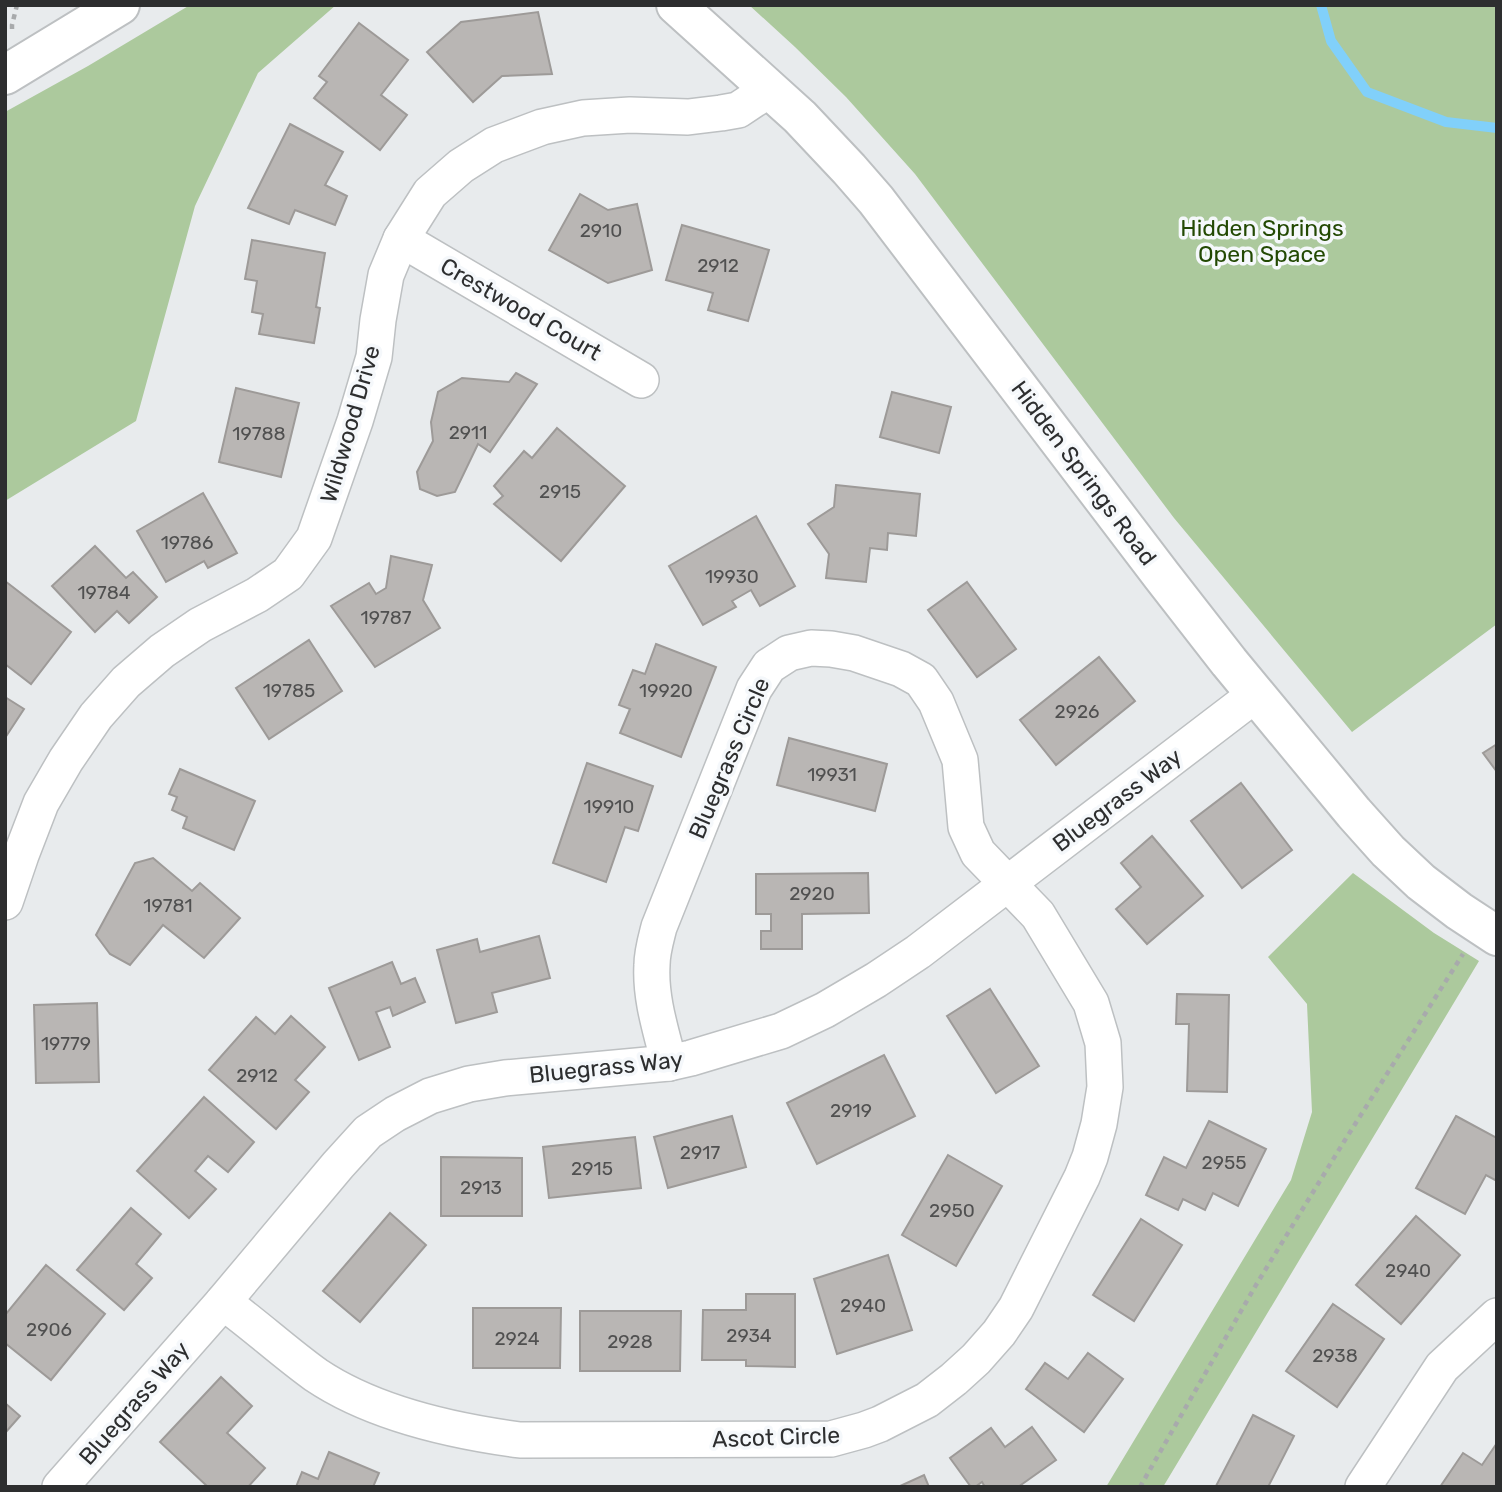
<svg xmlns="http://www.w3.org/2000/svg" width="1502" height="1492" font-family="Rubik,sans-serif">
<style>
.green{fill:#acc99d}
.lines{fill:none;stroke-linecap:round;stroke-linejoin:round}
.stream{stroke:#81d0fa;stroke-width:10}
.building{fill:#b9b6b4;stroke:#9d9a98;stroke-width:2}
.minor-casing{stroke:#bdc0c2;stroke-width:38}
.secondary-casing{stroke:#bdc0c2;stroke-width:42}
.path{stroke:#a8aaac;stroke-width:4.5;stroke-dasharray:5 5;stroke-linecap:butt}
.minor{stroke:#fff;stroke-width:35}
.secondary{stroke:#fff;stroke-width:38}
.labels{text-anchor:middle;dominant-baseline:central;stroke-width:7;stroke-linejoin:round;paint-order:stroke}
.number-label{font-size:19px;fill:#505050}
.park-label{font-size:23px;fill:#234903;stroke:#f5f8fb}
.street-label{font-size:23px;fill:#2d2e2f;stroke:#f5f8fb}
</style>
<rect width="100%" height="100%" fill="#e8ebed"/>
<g class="green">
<path d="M190 5H336L258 73 195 206 136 421 5 501V112L88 66Z"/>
<path d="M749 5H1497V624L1352 732 1174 518 915 174 846 97 795 47Z"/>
<path d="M1353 873 1434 933 1479 961 1163 1487H1106L1291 1180 1312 1112 1307 1004 1268 957Z"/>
</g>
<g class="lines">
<path class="stream" d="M1321 5 1331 41 1367 92 1446 122 1497 128"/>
</g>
<g class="building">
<path d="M538 12 552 74 502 76 473 102 427 52 461 22Z"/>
<path d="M359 23 408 60 381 95 407 115 380 150 314 98 327 82 319 76Z"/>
<path d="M290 124 343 152 325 185 347 196 335 225 295 210 289 224 248 208Z"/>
<path d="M580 194 608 210 637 204 652 270 608 283 549 250Z"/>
<path d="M682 225 769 250 748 321 708 310 713 293 666 280Z"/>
<path d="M252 240 325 253 316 307 320 308 314 343 259 334 263 314 252 312 257 281 245 279Z"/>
<path d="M516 373 537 384 490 452 478 444 455 492 437 496 420 489 417 472 433 441 431 422 438 392 462 378 509 382Z"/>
<path d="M236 388 299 403 281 477 219 462Z"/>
<path d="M892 392 951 407 939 453 880 437Z"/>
<path d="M557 428 625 486 561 561 494 504 503 496 494 486 524 451 532 458Z"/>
<path d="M836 485 920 494 916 536 888 533 887 550 870 548 866 582 826 578 829 554 808 524 834 507Z"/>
<path d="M203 493 237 553 208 568 204 561 166 582 137 531Z"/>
<path d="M756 516 795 586 760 606 751 590 732 601 736 607 703 625 669 566Z"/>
<path d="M95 546 126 578 133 572 157 597 129 623 117 611 95 632 52 586Z"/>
<path d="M391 556 432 565 423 600 440 628 375 667 331 606 369 583 376 594 386 588Z"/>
<path d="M5 581 71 632 31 684 5 664Z"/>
<path d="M967 582 1016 649 977 677 928 610Z"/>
<path d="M309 640 342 691 269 739 236 688Z"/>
<path d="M656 644 716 667 681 757 620 733 630 709 619 705 633 670 645 674Z"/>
<path d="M1099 657 1135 701 1056 765 1020 720Z"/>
<path d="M5 697 24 709 5 738Z"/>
<path d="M789 738 887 764 875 811 777 785Z"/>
<path d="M1497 744V772L1483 753Z"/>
<path d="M587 763 653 786 638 831 625 827 606 882 553 863Z"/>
<path d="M180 769 255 801 234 850 183 828 187 817 172 810 177 797 169 794Z"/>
<path d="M1241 783 1292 850 1242 888 1191 821Z"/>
<path d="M1152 836 1203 896 1147 944 1116 909 1141 887 1121 863Z"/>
<path d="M153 858 192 891 200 883 240 918 204 958 163 925 130 965 110 954 96 935 135 863Z"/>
<path d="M868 873 869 913 802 914V949H761V931H771V914H756V874Z"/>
<path d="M539 936 550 978 492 993 497 1012 456 1023 437 950 477 939 480 952Z"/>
<path d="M392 962 401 984 415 978 425 1002 393 1016 390 1007 376 1012 390 1047 359 1060 329 988Z"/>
<path d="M990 989 1039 1066 996 1093 947 1016Z"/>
<path d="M1177 994 1229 995 1227 1092 1187 1091 1189 1024H1176Z"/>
<path d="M97 1003 99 1082 36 1083 34 1005Z"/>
<path d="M291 1016 325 1047 295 1080 309 1092 276 1129 209 1070 256 1017 275 1034Z"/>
<path d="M884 1055 915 1116 817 1164 787 1103Z"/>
<path d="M204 1097 254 1142 228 1172 208 1156 195 1171 216 1189 189 1218 137 1171Z"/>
<path d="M732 1116 746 1167 668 1188 654 1137Z"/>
<path d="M1456 1116 1497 1138V1181L1486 1175 1465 1214 1416 1188Z"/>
<path d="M1209 1121 1266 1149 1238 1206 1213 1193 1205 1210 1183 1199 1178 1210 1146 1195 1164 1157 1186 1168Z"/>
<path d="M635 1137 641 1188 549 1198 543 1147Z"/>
<path d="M948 1155 1002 1186 956 1266 902 1235Z"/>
<path d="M441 1157 522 1158V1216H441Z"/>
<path d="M131 1208 161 1234 136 1264 152 1278 124 1310 77 1270Z"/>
<path d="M390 1213 426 1245 360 1322 323 1291Z"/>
<path d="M1416 1216 1460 1255 1401 1324 1356 1285Z"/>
<path d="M1141 1219 1182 1245 1134 1321 1093 1295Z"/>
<path d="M888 1255 912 1330 837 1354 814 1279Z"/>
<path d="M46 1265 105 1314 51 1380 5 1343V1315Z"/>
<path d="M746 1294H795V1367L746 1366V1360H702L703 1310H746Z"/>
<path d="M1333 1304 1384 1339 1337 1407 1286 1371Z"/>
<path d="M473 1308H561L560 1368H473Z"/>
<path d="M580 1311H681L680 1371H580Z"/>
<path d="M1088 1353 1123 1379 1084 1432 1026 1389 1045 1363 1068 1379Z"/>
<path d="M221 1377 252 1406 227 1433 265 1468 248 1487H208L160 1442Z"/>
<path d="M5 1403 20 1416 5 1433Z"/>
<path d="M1253 1415 1294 1436 1268 1487H1217L1216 1486Z"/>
<path d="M1032 1427 1056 1460 1018 1487H985L982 1482 975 1487H971L950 1458 991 1428 1005 1447Z"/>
<path d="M1497 1443V1487H1440L1463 1453 1482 1465Z"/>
<path d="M329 1452 379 1473 373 1487H296L302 1472 318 1479Z"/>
<path d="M924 1475 929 1487H898Z"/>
</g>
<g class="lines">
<defs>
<g id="minor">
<path d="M401 239 641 380"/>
<path d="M5 902 21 855 41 803 66 760 96 716 126 682 162 651 200 625 257 595 288 574 314 538 355 421 374 357 378 320 386 275 401 239 430 193 461 166 494 145 542 127 583 118 630 115 688 117 721 113 738 110 770 89"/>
<path d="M223 1302C255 1325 284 1352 316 1375 374 1414 452 1431 520 1440L831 1439 864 1430 880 1424 927 1400 954 1379 976 1359 999 1333 1016 1308 1082 1177 1090 1157 1099 1124 1105 1087 1103 1043 1091 1003 1038 915 978 853 966 827 960 760 936 702 921 680 901 669 854 653 831 649 811 648 789 653 769 666 754 689 659 927C656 939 652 952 652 965 650 998 661 1031 669 1063"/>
<path d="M60 1487 223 1302 338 1165 368 1132 395 1114 430 1096 469 1084 505 1078 669 1063 691 1058 781 1031 825 1010 876 980 918 952 1256 694"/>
<path d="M1363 1487 1442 1367 1497 1316"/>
</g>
<g id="secondary">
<path d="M676 5 800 117 849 169 876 200 1162 576 1229 662 1354 813 1388 851 1421 882 1459 911 1497 936"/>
<path d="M5 75 120 5"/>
</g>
</defs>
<use href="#minor" class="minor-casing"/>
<use href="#secondary" class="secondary-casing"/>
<g class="path">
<path d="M12 29V25L17 5"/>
<path d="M1140 1487 1256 1285 1345 1140 1463 954"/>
</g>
<use href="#minor" class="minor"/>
<use href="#secondary" class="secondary"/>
</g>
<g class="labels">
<g class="number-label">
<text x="601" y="230">2910</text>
<text x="718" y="265">2912</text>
<text x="468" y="432">2911</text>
<text x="259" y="433">19788</text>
<text x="560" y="491">2915</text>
<text x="187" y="542">19786</text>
<text x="732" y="576">19930</text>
<text x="104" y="592">19784</text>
<text x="386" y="617">19787</text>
<text x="289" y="690">19785</text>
<text x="666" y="690">19920</text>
<text x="1077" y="711">2926</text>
<text x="832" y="774">19931</text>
<text x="609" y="806">19910</text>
<text x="812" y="893">2920</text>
<text x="168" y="905">19781</text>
<text x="66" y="1043">19779</text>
<text x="257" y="1075">2912</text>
<text x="851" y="1110">2919</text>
<text x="700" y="1152">2917</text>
<text x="1224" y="1162">2955</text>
<text x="592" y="1168">2915</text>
<text x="481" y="1187">2913</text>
<text x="952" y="1210">2950</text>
<text x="1408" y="1270">2940</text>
<text x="863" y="1305">2940</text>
<text x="49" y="1329">2906</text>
<text x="749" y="1335">2934</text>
<text x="517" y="1338">2924</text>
<text x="630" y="1341">2928</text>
<text x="1335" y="1355">2938</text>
</g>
<g class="park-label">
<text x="1262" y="228">Hidden Springs<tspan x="1262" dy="26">Open Space</tspan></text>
</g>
<g class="street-label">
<text transform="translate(521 309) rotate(30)">Crestwood Court</text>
<text transform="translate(350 424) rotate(-74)">Wildwood Drive</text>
<text transform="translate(1084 473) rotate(53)">Hidden Springs Road</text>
<text transform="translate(729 758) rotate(-67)">Bluegrass Circle</text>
<text transform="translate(1117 800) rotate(-37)">Bluegrass Way</text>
<text transform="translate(606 1067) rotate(-6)">Bluegrass Way</text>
<text transform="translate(134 1403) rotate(-49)">Bluegrass Way</text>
<text transform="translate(776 1437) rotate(-2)">Ascot Circle</text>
</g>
</g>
<rect width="1502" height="1492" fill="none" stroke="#2d2e2f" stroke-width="14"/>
</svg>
